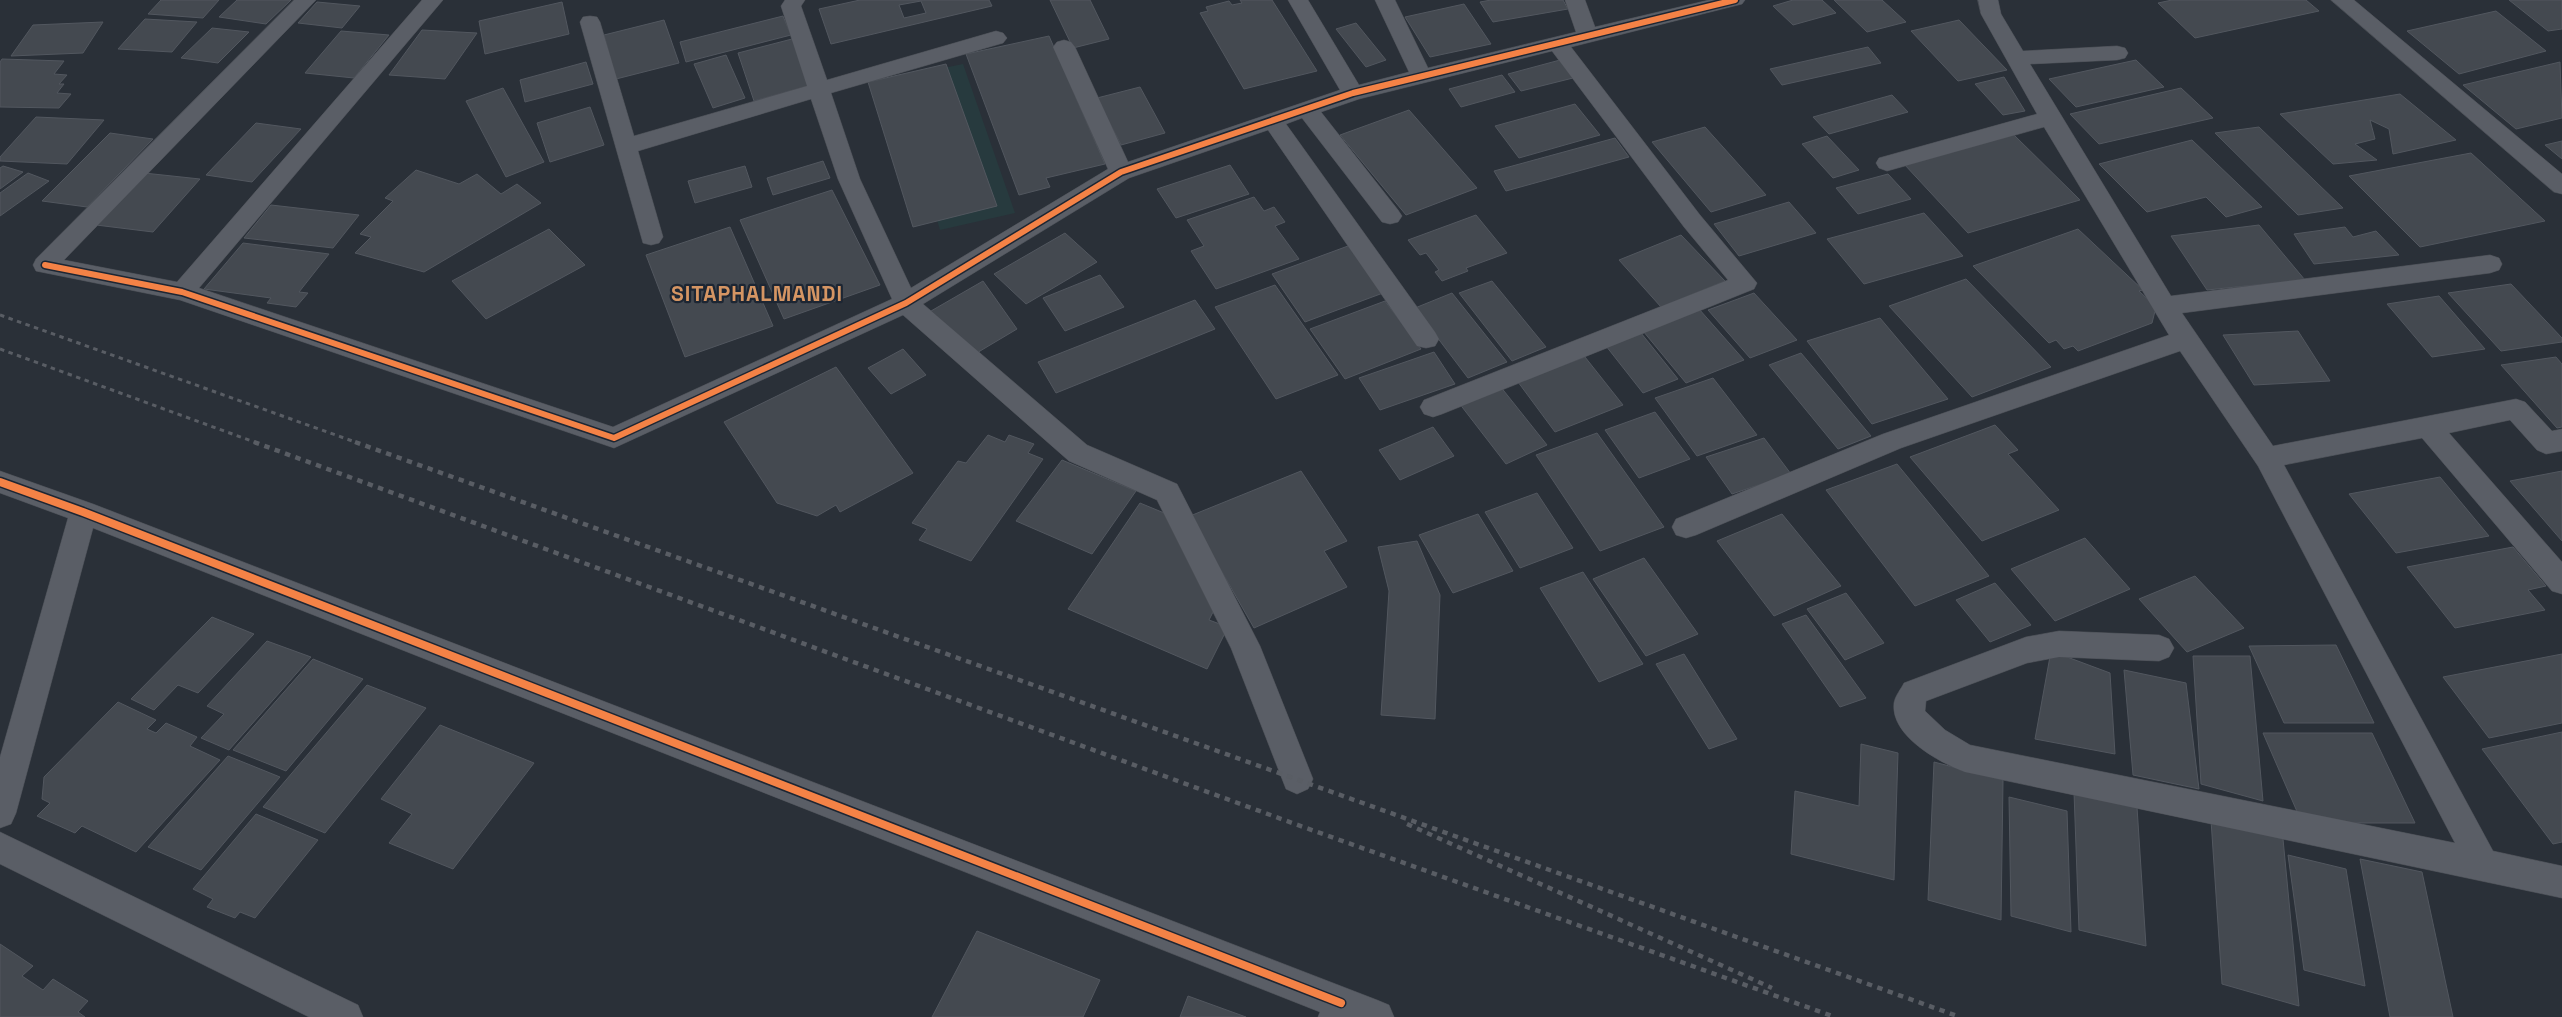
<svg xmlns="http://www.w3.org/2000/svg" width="2562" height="1017" font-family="'Space Grotesk',sans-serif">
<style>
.green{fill:#273a3e}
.building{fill:#444950;stroke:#52575f;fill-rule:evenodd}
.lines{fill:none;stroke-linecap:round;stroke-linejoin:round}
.minor-casing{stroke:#484c53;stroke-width:1}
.minor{fill:#5a5e66;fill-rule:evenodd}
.rail-far1{stroke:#595d64;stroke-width:3;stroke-dasharray:4.5 4.5;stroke-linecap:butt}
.rail{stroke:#595d64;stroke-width:4.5;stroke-dasharray:5.5 5.5;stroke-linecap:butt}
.cycleway-far1-casing{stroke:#1d2633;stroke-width:9}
.cycleway-casing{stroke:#1d2633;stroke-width:11}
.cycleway-far1{stroke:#f48246;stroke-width:6}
.cycleway{stroke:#f48246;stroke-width:8}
.labels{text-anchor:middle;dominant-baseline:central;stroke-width:4.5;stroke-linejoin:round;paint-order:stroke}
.district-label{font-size:21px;font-weight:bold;letter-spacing:1px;fill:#d59563;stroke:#1d2633}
</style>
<rect width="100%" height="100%" fill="#2a3038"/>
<path class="green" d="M963 64 1015 213 940 230 895 78Z"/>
<g class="building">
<path d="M161 0H219L203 18 148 14Z"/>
<path d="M237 0H291L266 24 219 17Z"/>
<path d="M860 0H989L992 6 831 44 819 9ZM921 1 926 13 904 18 899 5Z"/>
<path d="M1050 0H1090L1109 39 1073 48Z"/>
<path d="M1240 0H1272L1317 71 1244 89 1200 13 1208 11 1206 7 1229 1 1232 5 1242 3Z"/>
<path d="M1491 0H1563L1568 9 1493 22 1480 2Z"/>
<path d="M1793 0H1822L1836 13 1793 25 1773 6Z"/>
<path d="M1834 0H1882L1906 22 1867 32Z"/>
<path d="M2172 0H2306L2319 11 2195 38 2158 3Z"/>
<path d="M2509 0H2562V29L2548 31Z"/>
<path d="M317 2 360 6 342 28 298 23Z"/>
<path d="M562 2 569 34 485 54 479 21Z"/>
<path d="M1464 4 1491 44 1430 57 1405 17Z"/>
<path d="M2496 11 2546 51 2459 74 2407 31Z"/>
<path d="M783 16 791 35 686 62 680 42Z"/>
<path d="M145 19 197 22 172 52 118 49Z"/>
<path d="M664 20 679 63 616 79 604 35Z"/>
<path d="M1959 20 2007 70 1958 81 1911 31Z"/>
<path d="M103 22 83 53 11 56 33 25Z"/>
<path d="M1356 23 1386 60 1366 67 1336 29Z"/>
<path d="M212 28 249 32 218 63 181 58Z"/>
<path d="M422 30 477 33 445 79 389 75Z"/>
<path d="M341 31 389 35 354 78 305 73Z"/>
<path d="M1049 36 1105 164 1046 178 1050 187 1019 195 966 54Z"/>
<path d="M792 39 811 85 754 101 738 53Z"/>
<path d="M1868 47 1881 63 1782 85 1770 69Z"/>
<path d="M726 55 745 98 713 108 694 64Z"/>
<path d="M2 59 64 61 54 74 67 75 59 84H64L57 93 71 94 59 108 0 107V62Z"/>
<path d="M1560 60 1573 78 1521 91 1508 74Z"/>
<path d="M2136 60 2164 87 2076 107 2049 79Z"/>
<path d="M586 62 593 84 525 102 520 80Z"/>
<path d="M2560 62 2562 118 2516 129 2463 85Z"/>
<path d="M946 64 997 206 913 227 868 82Z"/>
<path d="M1502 75 1515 92 1461 107 1449 89Z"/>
<path d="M2004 77 2025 111 2003 115 1975 84Z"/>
<path d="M1140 87 1165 133 1121 145 1097 98Z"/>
<path d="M503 88 544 162 506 177 466 101Z"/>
<path d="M2181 88 2213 118 2099 144 2070 114Z"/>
<path d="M2400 94 2456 140 2393 154 2389 129 2370 120 2375 139 2355 144 2377 160 2333 164 2280 114Z"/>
<path d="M1892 95 1908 112 1829 134 1813 117Z"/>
<path d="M1575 104 1600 135 1519 158 1495 126Z"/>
<path d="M590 107 604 145 550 162 537 123Z"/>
<path d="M1409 110 1477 188 1406 215 1340 135Z"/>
<path d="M36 117 104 120 67 164 0 161V157Z"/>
<path d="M256 123 301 129 252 182 206 175Z"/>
<path d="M1705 127 1766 195 1711 212 1652 142Z"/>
<path d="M2259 127 2343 208 2298 215 2215 133Z"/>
<path d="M110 133 153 139 87 207 42 201Z"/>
<path d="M2013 134 2080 200 1968 233 1904 164Z"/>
<path d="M1827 136 1859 170 1833 178 1802 144Z"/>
<path d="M1615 138 1629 157 1506 191 1494 171Z"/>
<path d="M2192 140 2262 207 2226 217 2206 197 2147 212 2099 164Z"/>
<path d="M2562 141V159L2545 145Z"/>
<path d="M2471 153 2545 221 2420 247 2349 176Z"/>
<path d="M823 161 830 178 773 195 767 178Z"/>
<path d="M1230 165 1249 194 1176 218 1157 189Z"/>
<path d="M3 166 23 172 0 189V168Z"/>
<path d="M745 166 752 187 695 203 688 181Z"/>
<path d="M416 170 459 184 477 174 501 194 517 184 541 203 424 272 355 253 371 237 360 234 393 201 385 198Z"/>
<path d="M28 173 49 181 0 216V193Z"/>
<path d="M144 173 200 179 153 232 96 225Z"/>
<path d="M1888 174 1911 199 1858 214 1836 188Z"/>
<path d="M832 190 880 285 784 319 740 220Z"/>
<path d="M1254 197 1264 211 1274 207 1285 222 1275 226 1299 259 1216 289 1191 251 1204 246 1187 220Z"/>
<path d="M1789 202 1816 233 1739 256 1714 224Z"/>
<path d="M271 205 359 215 333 248 244 238Z"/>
<path d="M1924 213 1963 256 1864 284 1827 239Z"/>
<path d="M1476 215 1507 253 1466 268 1468 271 1442 281 1435 272 1439 270 1426 253 1420 255 1408 240Z"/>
<path d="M2259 225 2305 280 2207 290 2171 236Z"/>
<path d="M730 227 773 326 685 357 646 255Z"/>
<path d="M2345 227 2353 237 2376 231 2399 255 2314 264 2294 234Z"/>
<path d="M549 229 585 265 486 319 452 281Z"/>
<path d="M2078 229 2143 290 2139 291 2156 307 2152 323 2078 351 2073 346 2064 349 2056 340 2049 343 1973 266Z"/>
<path d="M1065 233 1097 262 1026 304 994 274Z"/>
<path d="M1681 235 1725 281 1661 307 1619 260Z"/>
<path d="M243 243 329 254 299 292 308 293 296 307 267 303 271 298 204 289Z"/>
<path d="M1348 246 1383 293 1305 322 1272 274Z"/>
<path d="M1100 275 1124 307 1065 331 1043 298Z"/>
<path d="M1966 279 2051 367 1972 397 1889 306Z"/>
<path d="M983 281 1017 329 975 354 931 311Z"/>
<path d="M1492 281 1546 347 1512 361 1459 293Z"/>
<path d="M2511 284 2562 338V342L2501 351 2448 293Z"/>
<path d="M1275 285 1338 375 1276 399 1215 307Z"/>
<path d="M1452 293 1507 362 1468 378 1415 308Z"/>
<path d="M1754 293 1797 340 1750 358 1708 310Z"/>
<path d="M2439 296 2485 349 2432 357 2387 304Z"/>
<path d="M1195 300 1215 329 1056 393 1038 362Z"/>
<path d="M1385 301 1421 349 1345 379 1310 329Z"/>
<path d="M1699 309 1744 360 1686 383 1643 331Z"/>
<path d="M1880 318 1948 399 1872 424 1807 341Z"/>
<path d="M2298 331 2330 381 2254 385 2223 335Z"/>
<path d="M1641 333 1678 379 1643 393 1606 346Z"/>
<path d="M903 349 926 375 891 394 868 368Z"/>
<path d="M1434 352 1455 384 1380 410 1359 378Z"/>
<path d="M1801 353 1871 436 1838 449 1769 365Z"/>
<path d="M1585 357 1623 405 1555 432 1518 382Z"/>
<path d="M2556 357 2562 364V427L2557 428 2501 365Z"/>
<path d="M836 367 913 473 840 512 836 505 817 516 777 503 724 422Z"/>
<path d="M1713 378 1757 435 1697 456 1655 398Z"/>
<path d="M1500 386 1547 445 1506 464 1459 403Z"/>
<path d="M1655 412 1690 459 1639 478 1605 430Z"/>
<path d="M1995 425 2018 450 2008 454 2059 510 1982 541 1910 457Z"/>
<path d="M1433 427 1454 456 1400 480 1379 450Z"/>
<path d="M1597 433 1664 527 1600 551 1536 455Z"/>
<path d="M988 435 1005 442 1009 435 1034 444 1028 453 1043 459 971 561 919 540 927 529 912 523 958 461 966 463Z"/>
<path d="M1764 438 1791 474 1732 494 1706 457Z"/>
<path d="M1062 460 1136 491 1092 554 1016 521Z"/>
<path d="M1897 464 1989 576 1915 606 1826 490Z"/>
<path d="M1301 471 1347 541 1324 551 1347 587 1254 628 1190 516Z"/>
<path d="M2562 471V541L2510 481Z"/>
<path d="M2440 477 2489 536 2396 553 2349 494Z"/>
<path d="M1537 493 1573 548 1520 568 1485 512Z"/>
<path d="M1140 503 1169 515 1217 604 1209 620 1228 627 1207 669 1068 609Z"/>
<path d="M1478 514 1513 571 1453 593 1419 535Z"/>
<path d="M1782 514 1841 586 1774 616 1717 541Z"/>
<path d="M2085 538 2130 589 2055 621 2011 569Z"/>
<path d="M1417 541 1440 595 1435 719 1381 715 1389 591 1378 547Z"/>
<path d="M2513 547 2546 586 2528 590 2545 610 2455 628 2407 567Z"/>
<path d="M1644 558 1698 634 1646 656 1593 579Z"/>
<path d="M1583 572 1643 664 1599 682 1540 588Z"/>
<path d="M2195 576 2244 628 2187 652 2139 599Z"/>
<path d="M1995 583 2031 625 1990 642 1956 600Z"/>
<path d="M1846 593 1884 643 1845 660 1807 609Z"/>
<path d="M1806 615 1866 698 1840 707 1782 624Z"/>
<path d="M212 617 254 634 198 693 178 685 154 710 131 699Z"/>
<path d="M267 641 311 657 229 750 201 738 224 714 207 706Z"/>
<path d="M2336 645 2374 723H2284L2249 646Z"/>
<path d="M2051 651 2110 673 2115 754 2035 739Z"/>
<path d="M1684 654 1737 739 1709 749 1656 664Z"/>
<path d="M2562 654V723L2489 738 2443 677Z"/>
<path d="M2193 656H2250L2263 801 2201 784Z"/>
<path d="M313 659 363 679 286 771 233 750Z"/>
<path d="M2124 670 2186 683 2199 789 2133 775Z"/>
<path d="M367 685 426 708 325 833 263 807Z"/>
<path d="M118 702 156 720 147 729 156 733 166 723 197 737 190 746 220 760 136 852 82 826 75 833 37 816 50 803 42 799 44 777Z"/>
<path d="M440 725 534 763 453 869 389 843 412 814 381 799Z"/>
<path d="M2562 732V842L2553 844 2482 749Z"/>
<path d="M2263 733H2372L2415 823H2302Z"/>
<path d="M1861 744 1898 753 1894 880 1791 854 1795 791 1859 806Z"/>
<path d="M228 756 280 777 201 870 148 847Z"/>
<path d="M1934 762 2003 780 2001 920 1928 900Z"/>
<path d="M2074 792 2137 807 2146 946 2079 930Z"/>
<path d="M2009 797 2067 811 2071 932 2011 916Z"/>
<path d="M256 814 318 840 255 918 240 912 235 918 207 907 213 899 193 889Z"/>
<path d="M2211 820 2283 839 2299 1006 2222 984Z"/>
<path d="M2288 855 2346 869 2365 986 2304 970Z"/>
<path d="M2360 859 2422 872 2453 1017H2390Z"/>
<path d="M977 931 1100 980 1083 1017H932Z"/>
<path d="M0 944 33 966 22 976 43 990 53 979 88 1001 78 1012 85 1017H0Z"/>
<path d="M1188 996 1246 1017H1180Z"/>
</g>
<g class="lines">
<defs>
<g id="minor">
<path d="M294 0H316L64 260 177 282 422 0H443L199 288 613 427 892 299 838 179 811 99 638 151 663 237 659 243 651 245 643 243 580 22 583 17 590 16 597 17 600 22 634 136 807 86 781 6 785 0H805L801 6 827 80 989 33 996 31 1003 33 1007 38 1003 43 831 93 860 179 911 288 1108 169 1053 47 1057 42 1064 40 1071 42 1075 47 1128 162 1340 90 1288 0H1308L1359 85 1409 72 1375 0H1395L1428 68 1576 32 1565 0H1585L1595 27 1709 0H1745L1742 4 1571 47 1700 215 1757 283 1754 289 1442 414 1433 417 1424 414 1420 407 1424 400 1728 280 1684 227 1552 51 1359 99 1321 112 1398 210 1402 216 1398 222 1390 224 1382 222 1302 118 1286 124 1435 332 1439 339 1435 346 1426 348 1417 346 1268 130 1129 178 923 304 1087 445 1177 484 1260 646 1313 779 1308 789 1297 794 1286 789 1231 648 1157 500 1069 461 903 315 614 448 180 300 36 271 33 265 36 259Z"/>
<path d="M1978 0H1998L2001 14 2023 51 2117 46 2125 48 2128 53 2125 58 2117 60 2030 64 2171 296 2490 255 2499 258 2502 264 2499 270 2490 273 2182 313 2273 446 2516 399 2525 402 2552 431 2562 429V451L2546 454 2537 450 2510 420 2449 433 2562 562V594L2552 591 2422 438 2284 465 2493 851 2562 866V898L1965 772C1940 763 1890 736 1894 703 1895 696 1901 689 1904 683L2026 637 2059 631 2159 635 2169 639 2174 648 2169 657 2159 661 2059 657 2027 663 1926 701 1925 711 1945 730 1970 745 2455 843 2258 466 2180 351 1901 448 1696 535 1686 538 1676 535 1672 527 1676 519 1883 434 2169 335 2044 127 1887 171 1879 168 1876 163 1879 158 2037 114 1981 14Z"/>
<path d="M2331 0H2354L2562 174V194L2554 192Z"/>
<path d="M0 471 93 504 1377 1000 1389 1005 1394 1017H1318L1320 1012 93 528 16 813 11 824 0 828V757L68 518 0 493Z"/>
<path d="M0 832 358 1005 363 1017H309L0 864Z"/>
</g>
</defs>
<use href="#minor" class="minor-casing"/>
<use href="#minor" class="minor"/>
<g class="rail-far1">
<path d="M0 315 358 443"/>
<path d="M0 349 257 443"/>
</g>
<g class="rail">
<path d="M254 442 1295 824 1835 1017"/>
<path d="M355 442 1960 1017"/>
<path d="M1407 824 1772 988"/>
</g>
<defs>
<path id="cycleway-far1" d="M45 265 182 292 614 438 906 303 1121 172 1353 93 1735 0"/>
<path id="cycleway" d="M0 482 83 512 1341 1003"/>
</defs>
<use href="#cycleway-far1" class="cycleway-far1-casing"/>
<use href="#cycleway" class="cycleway-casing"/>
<use href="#cycleway-far1" class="cycleway-far1"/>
<use href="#cycleway" class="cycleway"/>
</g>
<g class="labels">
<g class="district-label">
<text x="757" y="293">SITAPHALMANDI</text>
</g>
</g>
</svg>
